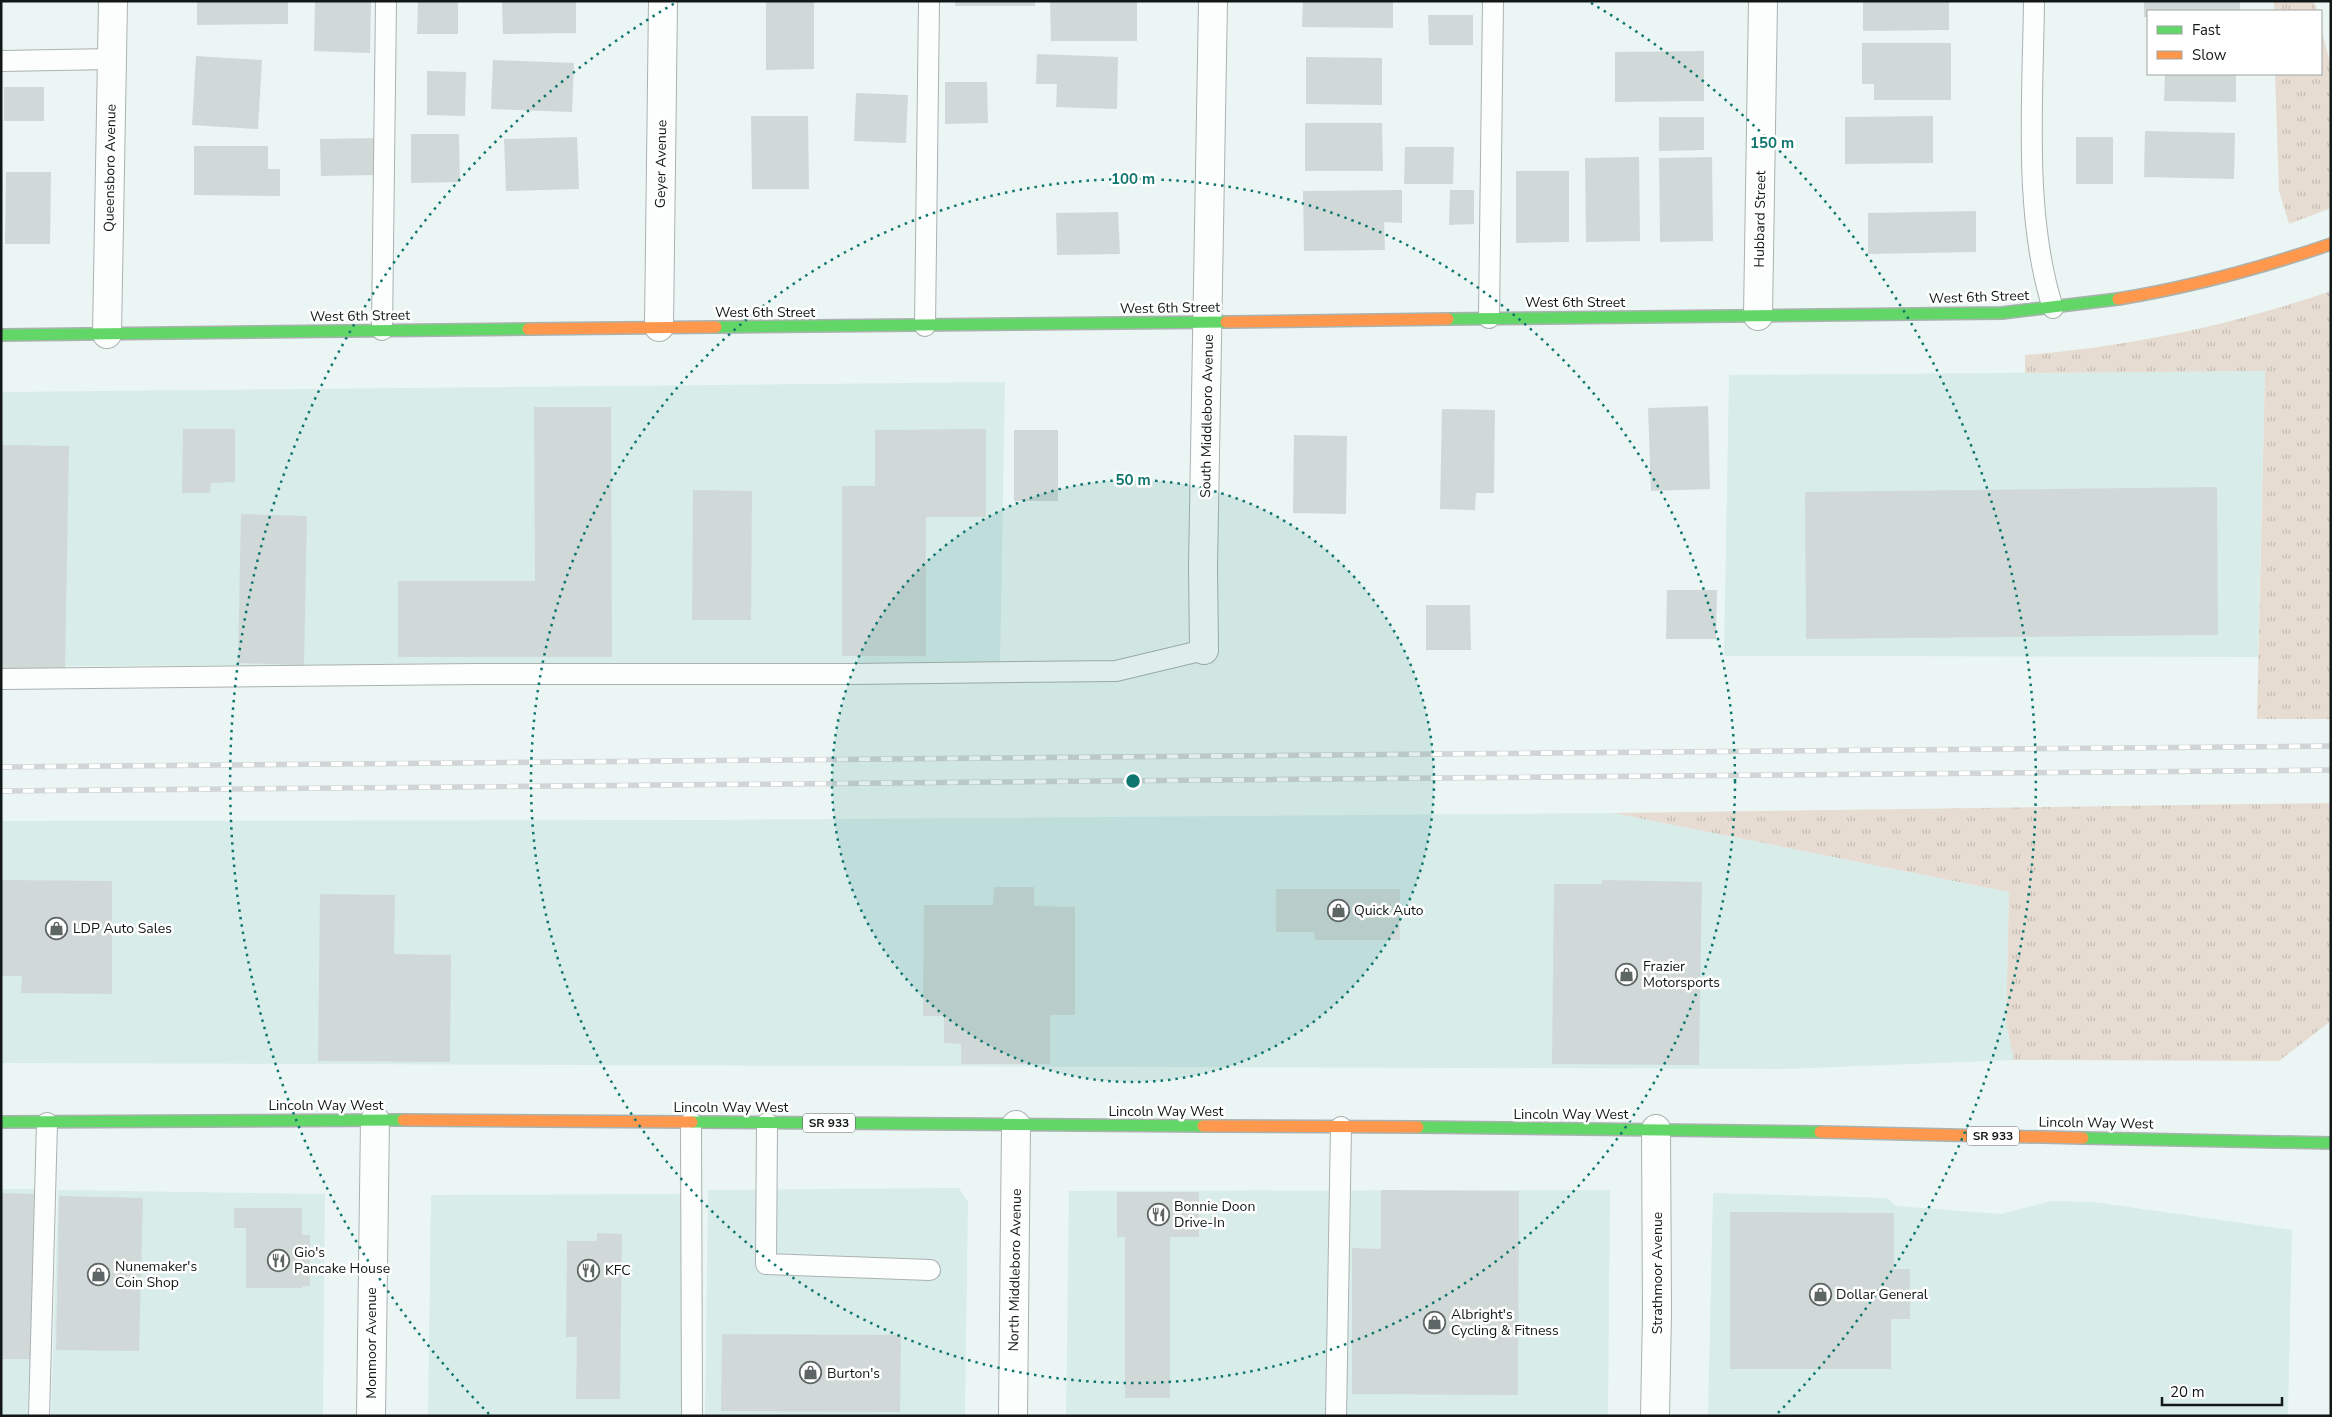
<svg xmlns="http://www.w3.org/2000/svg" width="2332" height="1417" font-family="'Nunito Sans',sans-serif">
<style>
.built{fill:#d8ecea}
.grass{fill:url(#grass-tufts)}
.building{fill:#d0d9d7}
.lines{fill:none;stroke-linecap:round;stroke-linejoin:round}
.lane-casing{stroke:#aab2b0;stroke-width:22}
.street-casing{stroke:#aab2b0;stroke-width:30}
.fast-casing{stroke:#aab2b0;stroke-width:14}
.slow-casing{stroke:#aab2b0;stroke-width:14}
.lane{stroke:#fcfefd;stroke-width:20}
.street{stroke:#fcfefd;stroke-width:28}
.fast{stroke:#63d668;stroke-width:11}
.slow{stroke:#ff974d;stroke-width:11}
.rail-casing{stroke:#d2d5d5;stroke-width:5.5}
.rail{stroke:#fff;stroke-width:4;stroke-dasharray:11;stroke-linecap:butt}
.ring{fill:none;stroke:#0f766e;stroke-width:2.5;stroke-dasharray:2.5 5}
.labels{text-anchor:middle;dominant-baseline:central;stroke-width:5;stroke-linejoin:round;paint-order:stroke}
.shield{fill:#fff;stroke:#585d5d;stroke-width:1}
.shield-label{font-size:12px;font-weight:bold;fill:#111817}
.street-label{font-size:14px;fill:#111817;stroke:#fff}
.poi-label{font-size:14px;fill:#111817;stroke:#fff;text-anchor:start}
.centre{fill:#0f766e;stroke:#fff;stroke-width:2.5}
.ring-label{font-size:15px;text-anchor:middle;font-weight:bold;fill:#0f766e;stroke:#fff;stroke-width:5;stroke-linejoin:round;paint-order:stroke}
</style>
<defs>
<pattern id="grass-tufts" width="24" height="20" patternUnits="userSpaceOnUse" patternTransform="scale(1.25)"><rect width="24" height="20" fill="#e6dcd2"/><path d="M3 7l-1-3M5 7V3M7 7l1-3M15 17l-1-3M17 17v-4M19 17l1-3" fill="none" stroke="#c4bcb4"/></pattern>
</defs>
<rect width="100%" height="100%" fill="#ebf6f4"/>
<g class="built">
<path d="M2265 371 2258 657 1724 656 1729 375Z"/>
<path d="M1005 382 1000 664 1 666V392Z"/>
<path d="M1613 813 2009 892 2006 1023 2014 1060 1785 1069 1 1063V821L713 820Z"/>
<path d="M959 1188 968 1202 965 1416H705L708 1190Z"/>
<path d="M1 1189H36L31 1416H1Z"/>
<path d="M58 1190 325 1194 323 1416H51Z"/>
<path d="M1610 1190 1608 1416H1066L1069 1191Z"/>
<path d="M1713 1193 1887 1198 1896 1206 2001 1214 2052 1201 2093 1202 2292 1230 2288 1416H1708Z"/>
<path d="M684 1194 682 1416H428L431 1195Z"/>
</g>
<g class="grass">
<path d="M2274 1H2314L2317 11H2274Z"/>
<path d="M2321 27 2331 67V208L2289 224 2279 191 2275 74H2321Z"/>
<path d="M2331 291V719H2257L2265 371 2025 373V355C2128 347 2233 325 2331 291Z"/>
<path d="M2331 803V1021L2279 1061 2014 1060 2006 1023 2009 892 1613 813Z"/>
</g>
<g class="building">
<path d="M197 1H288V24L197 25Z"/>
<path d="M315 1H371L370 53 314 51Z"/>
<path d="M418 1H458V34H417Z"/>
<path d="M502 1H576V33L503 34Z"/>
<path d="M766 1H814V69L766 70Z"/>
<rect x="955" y="1" width="80" height="5"/>
<path d="M1050 1H1137V41H1051Z"/>
<path d="M1303 1H1393V28L1302 27Z"/>
<path d="M1863 1H1949V30L1863 31Z"/>
<path d="M2144 1H2240V11H2148V17H2144Z"/>
<path d="M1428 15H1473V45H1429Z"/>
<path d="M1862 43H1951V100H1874V84H1862Z"/>
<path d="M1704 51V101L1615 102V52Z"/>
<path d="M1037 54 1118 57 1117 109 1056 107 1057 84H1036Z"/>
<path d="M196 56 262 60 258 129 192 125Z"/>
<path d="M1306 57 1382 58V105L1306 104Z"/>
<path d="M493 60 574 63 572 112 491 109Z"/>
<path d="M427 71 466 72 465 116 427 115Z"/>
<path d="M2165 74H2236V102L2164 101Z"/>
<path d="M945 82H987L988 123 945 124Z"/>
<rect x="4" y="87" width="40" height="34"/>
<path d="M856 93 908 95 906 143 854 141Z"/>
<path d="M751 116H808L809 189H752Z"/>
<path d="M1933 116V163L1845 164V117Z"/>
<path d="M1659 117H1704V150L1659 151Z"/>
<path d="M1305 123H1382L1383 171H1305Z"/>
<path d="M2145 131 2235 133 2234 179 2144 177Z"/>
<path d="M411 134H459L460 182 411 183Z"/>
<path d="M577 137 579 189 506 191 504 139Z"/>
<rect x="2076" y="137" width="37" height="47"/>
<path d="M378 138 377 175 321 176 320 139Z"/>
<path d="M194 146H268V169H280V196L194 195Z"/>
<path d="M1405 147H1454L1453 184H1404Z"/>
<path d="M1639 157 1640 241 1586 242 1585 158Z"/>
<path d="M1712 157 1713 241 1660 242 1659 158Z"/>
<path d="M1516 171H1569V242L1516 243Z"/>
<path d="M6 172H51L50 244H5Z"/>
<path d="M1402 190V223L1384 222 1385 250 1304 251 1303 191Z"/>
<path d="M1450 190H1474V224L1449 225Z"/>
<path d="M1976 211V252L1868 254V213Z"/>
<path d="M1118 212 1120 254 1057 255 1056 213Z"/>
<path d="M1708 406 1710 489 1651 491 1648 408Z"/>
<path d="M534 407H611L612 657H398V581H535Z"/>
<path d="M1442 409 1495 410 1494 493H1476L1475 510 1440 509Z"/>
<path d="M183 429H235V482L211 483 210 493H182Z"/>
<path d="M986 429V517H926V656H842V486H875V430Z"/>
<rect x="1014" y="430" width="44" height="71"/>
<path d="M1294 435 1347 436 1346 514 1293 513Z"/>
<path d="M1 445 69 446 65 673 1 671Z"/>
<path d="M2217 487 2218 635 1806 639 1805 492Z"/>
<path d="M693 490 752 491 751 620H692Z"/>
<path d="M241 514 307 516 304 665 238 663Z"/>
<path d="M1667 590H1717L1716 639H1666Z"/>
<path d="M1426 605H1470L1471 650H1426Z"/>
<path d="M1 880 112 881V994L21 993 22 976H1Z"/>
<path d="M1602 880 1702 882 1699 1065 1552 1064 1554 884H1602Z"/>
<path d="M994 887H1034V906L1075 907V1015H1050V1064H961V1044L944 1043V1016H923L924 905H993Z"/>
<path d="M1276 889H1400V940H1315L1314 932H1276Z"/>
<path d="M320 894 395 895 394 954 451 955 450 1062 318 1061Z"/>
<path d="M1381 1190 1519 1191 1518 1395 1352 1394V1248L1381 1249Z"/>
<path d="M1117 1192H1199V1237H1170V1398H1125V1237H1117Z"/>
<path d="M1 1193 34 1194 30 1359H1Z"/>
<path d="M59 1196 143 1198 139 1351 56 1350Z"/>
<path d="M234 1208H302V1235H310V1286H302V1288H246V1228H234Z"/>
<path d="M1730 1212 1894 1213V1269H1910V1319H1891V1369H1730Z"/>
<path d="M597 1233 622 1234 620 1399H576L577 1337H566L567 1241H597Z"/>
<path d="M722 1334 901 1335 900 1412 721 1411Z"/>
</g>
<g class="lines">
<defs>
<g id="lane">
<path d="M2034 1C2033 98 2023 215 2053 308"/>
<path d="M1 61 112 59"/>
<path d="M1489 318 1493 1"/>
<path d="M925 326 929 1"/>
<path d="M382 330 386 1"/>
<path d="M1 679 476 674H849L1116 671 1204 650"/>
<path d="M691 1122 692 1416"/>
<path d="M767 1123 766 1264 930 1270"/>
<path d="M39 1416 47 1123"/>
<path d="M1336 1416 1341 1127"/>
</g>
<g id="street">
<path d="M1758 316 1763 1"/>
<path d="M659 327 663 1"/>
<path d="M107 334 113 1"/>
<path d="M1204 650 1203 567 1213 1"/>
<path d="M371 1416 375 1120"/>
<path d="M1013 1416 1016 1125"/>
<path d="M1655 1416 1657 1313 1656 1129"/>
</g>
<g id="fast">
<path d="M1448 319 2002 313 2118 299"/>
<path d="M716 327 1226 322"/>
<path d="M1 335 528 329"/>
<path d="M1 1122 403 1120"/>
<path d="M692 1122 1203 1126"/>
<path d="M1418 1127 1820 1132"/>
<path d="M2083 1138 2331 1143"/>
</g>
<g id="slow">
<path d="M2118 299C2191 287 2261 268 2331 244"/>
<path d="M1226 322 1448 319"/>
<path d="M528 329 716 327"/>
<path d="M403 1120 692 1122"/>
<path d="M1203 1126 1418 1127"/>
<path d="M1820 1132 2083 1138"/>
</g>
</defs>
<use href="#lane" class="lane-casing"/>
<use href="#street" class="street-casing"/>
<use href="#fast" class="fast-casing"/>
<use href="#slow" class="slow-casing"/>
<use href="#lane" class="lane"/>
<use href="#street" class="street"/>
<use href="#fast" class="fast"/>
<use href="#slow" class="slow"/>
<defs>
<g id="rail">
<path d="M1 767 2331 746"/>
<path d="M1 791 2331 770"/>
</g>
</defs>
<use href="#rail" class="rail-casing"/>
<use href="#rail" class="rail"/>
</g>
<circle cx="1133" cy="781" r="301" fill="#0f766e" fill-opacity=".12"/>
<g class="ring">
<circle cx="1133" cy="781" r="301"/>
<circle cx="1133" cy="781" r="602"/>
<path d="M489 1414A903 903 0 0 1 675 3M1591 3A903 903 0 0 1 1777 1414"/>
</g>
<defs>
<symbol id="shop-ring" viewBox="-11 -11 22 22"><circle r="9.5" fill="#fff" stroke="#5d6664" stroke-width="1.5"/><path d="M-5-2.5h2.3a2.7 3.5 0 0 1 5.4 0H5L5.5 6h-11ZM-1.5-2.5h3a1.5 2.3 0 0 0-3 0Z" fill="#5d6664"/></symbol>
<symbol id="restaurant-ring" viewBox="-11 -11 22 22"><circle r="9.5" fill="#fff" stroke="#5d6664" stroke-width="1.5"/><path d="M-5-6h1v4h1v-4h1v4h1v-4h1v5L-1.5 .5V6h-2V.5L-5-1ZM5-6V6H3V1.5H1.5Q1.5-4 5-6Z" fill="#5d6664"/></symbol>
</defs>
<g fill-rule="evenodd">
<use href="#shop-ring" x="1326" y="898" width="25" height="25"/>
<use href="#shop-ring" x="44" y="916" width="25" height="25"/>
<use href="#shop-ring" x="1614" y="962" width="25" height="25"/>
<use href="#restaurant-ring" x="1146" y="1202" width="25" height="25"/>
<use href="#restaurant-ring" x="266" y="1248" width="25" height="25"/>
<use href="#restaurant-ring" x="576" y="1258" width="25" height="25"/>
<use href="#shop-ring" x="86" y="1262" width="25" height="25"/>
<use href="#shop-ring" x="1808" y="1282" width="25" height="25"/>
<use href="#shop-ring" x="1422" y="1310" width="25" height="25"/>
<use href="#shop-ring" x="798" y="1360" width="25" height="25"/>
</g>
<g class="labels">
<g class="shield">
<rect x="803" y="1113.5" width="52" height="19" rx="4"/>
<rect x="1967" y="1126.5" width="52" height="19" rx="4"/>
</g>
<g class="shield-label">
<text x="829" y="1123">SR 933</text>
<text x="1993" y="1136">SR 933</text>
</g>
<g class="street-label">
<text transform="translate(661 164) rotate(-89)">Geyer Avenue</text>
<text transform="translate(110 168) rotate(-89)">Queensboro Avenue</text>
<text transform="translate(1760 219) rotate(-89)">Hubbard Street</text>
<text transform="translate(1979 297) rotate(-2)">West 6th Street</text>
<text x="1575" y="302">West 6th Street</text>
<text transform="translate(1170 308) rotate(-1)">West 6th Street</text>
<text x="765" y="312">West 6th Street</text>
<text transform="translate(360 316) rotate(-1)">West 6th Street</text>
<text transform="translate(1207 416) rotate(-89)">South Middleboro Avenue</text>
<text x="326" y="1105">Lincoln Way West</text>
<text x="731" y="1107">Lincoln Way West</text>
<text x="1166" y="1111">Lincoln Way West</text>
<text x="1571" y="1114">Lincoln Way West</text>
<text transform="translate(2096 1123) rotate(1)">Lincoln Way West</text>
<text transform="translate(1015 1270) rotate(-89)">North Middleboro Avenue</text>
<text transform="translate(1657 1273) rotate(-90)">Strathmoor Avenue</text>
<text transform="translate(371 1343) rotate(-90)">Monmoor Avenue</text>
</g>
<g class="poi-label">
<text x="1354" y="910">Quick Auto</text>
<text x="73" y="928">LDP Auto Sales</text>
<text x="1643" y="966">Frazier<tspan x="1643" dy="16">Motorsports</tspan></text>
<text x="1174" y="1206">Bonnie Doon<tspan x="1174" dy="16">Drive-In</tspan></text>
<text x="294" y="1252">Gio's<tspan x="294" dy="16">Pancake House</tspan></text>
<text x="115" y="1266">Nunemaker's<tspan x="115" dy="16">Coin Shop</tspan></text>
<text x="605" y="1270">KFC</text>
<text x="1836" y="1294">Dollar General</text>
<text x="1451" y="1314">Albright's<tspan x="1451" dy="16">Cycling &amp; Fitness</tspan></text>
<text x="827" y="1373">Burton's</text>
</g>
</g>
<circle cx="1133" cy="781" r="8" class="centre"/>
<g class="ring-label">
<text x="1772" y="148">150 m</text>
<text x="1133" y="184">100 m</text>
<text x="1133" y="485">50 m</text>
</g>
<rect width="2332" height="1417" fill="none" stroke="#111817" stroke-width="5"/>
<rect x="2147" y="10" width="175" height="65" fill="#ffffff" stroke="#a0a3a2"/>
<rect x="2157" y="26" width="25" height="8" fill="#63d668" stroke="#a0a3a2"/>
<text x="2192" y="35" font-size="15" fill="#111817">Fast</text>
<rect x="2157" y="51" width="25" height="8" fill="#ff974d" stroke="#a0a3a2"/>
<text x="2192" y="60" font-size="15" fill="#111817">Slow</text>
<path d="M2162 1397v8h120v-8" fill="none" stroke="#111817" stroke-width="2.5"/>
<text x="2170" y="1397" font-size="15" fill="#111817" stroke="#ffffff" stroke-width="4" paint-order="stroke">20 m</text>
</svg>
